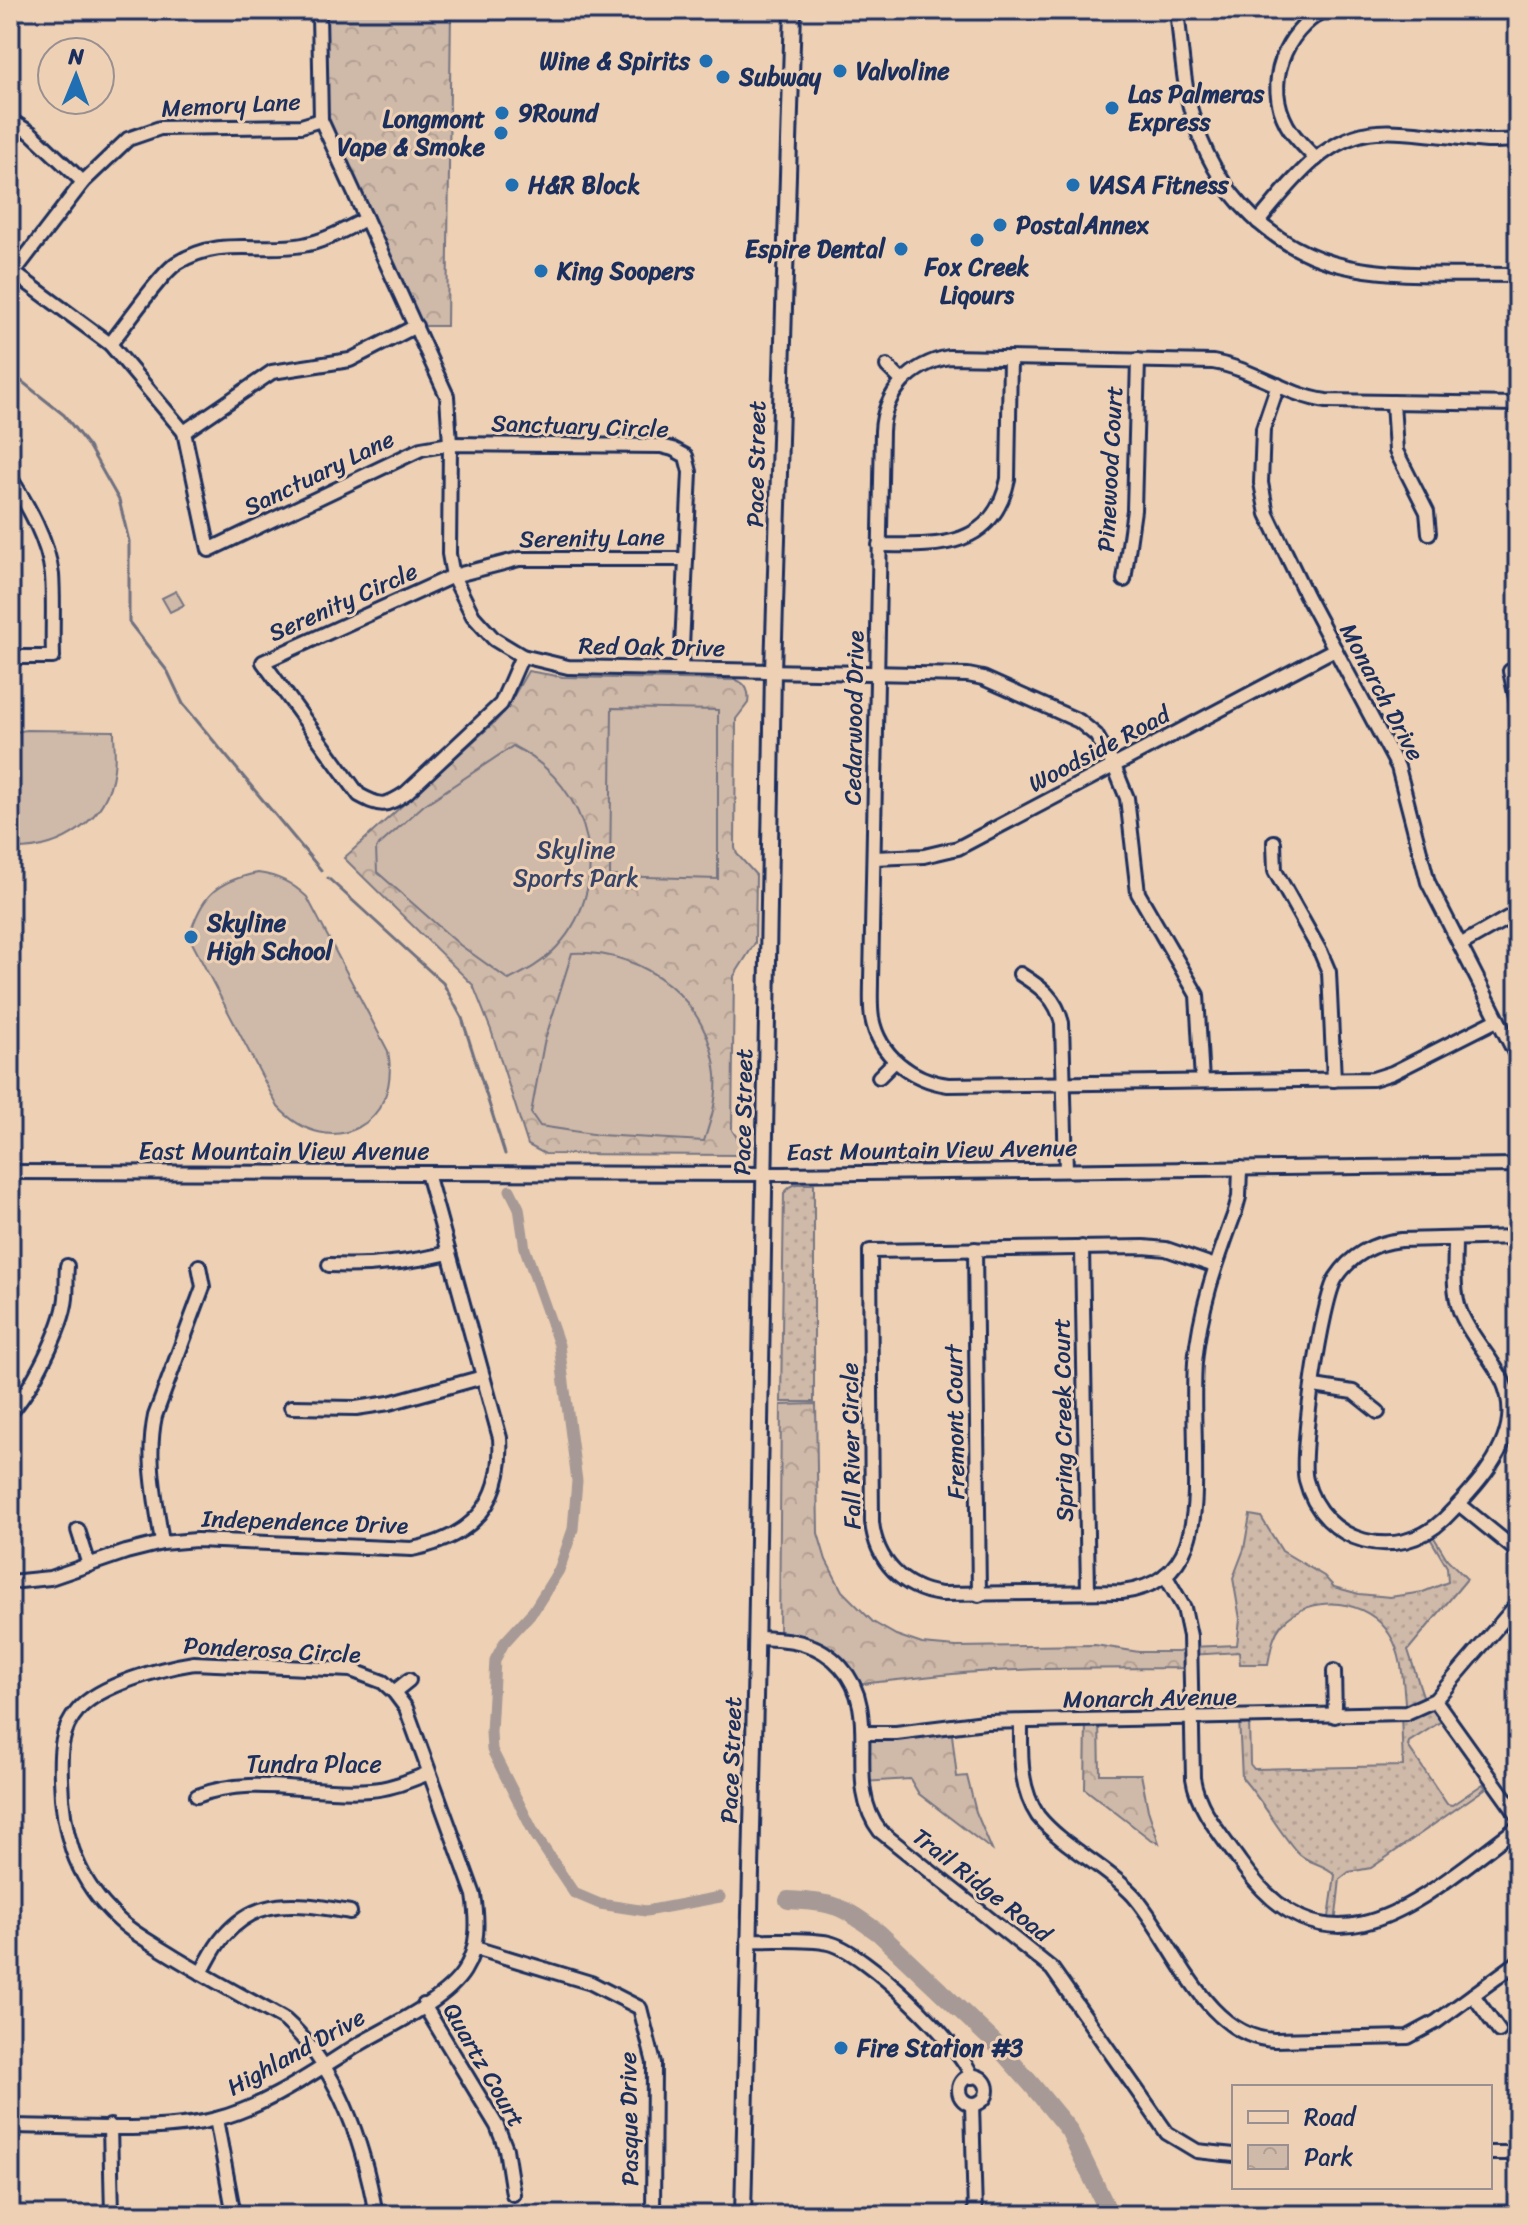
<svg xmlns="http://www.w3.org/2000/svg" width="1528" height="2225" font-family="Sriracha,sans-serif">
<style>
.grass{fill:url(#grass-dots);stroke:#757483;stroke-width:2}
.park{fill:url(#park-crowns);stroke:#757483;stroke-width:2}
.pitch{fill:#cfb9a8;stroke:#757483;stroke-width:2}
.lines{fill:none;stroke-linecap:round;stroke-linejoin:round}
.stream{stroke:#6e6f80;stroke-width:3}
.canal{stroke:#a69996;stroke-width:11}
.river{stroke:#a69996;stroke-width:18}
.minor-casing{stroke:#1b2f5e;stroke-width:18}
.major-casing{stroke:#1b2f5e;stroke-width:20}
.minor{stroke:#eed1b4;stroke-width:12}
.major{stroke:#eed1b4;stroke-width:14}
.poi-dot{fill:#1f6fb2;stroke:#eed1b4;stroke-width:3}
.labels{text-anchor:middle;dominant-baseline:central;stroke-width:6;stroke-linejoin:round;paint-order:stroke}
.poi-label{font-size:24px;font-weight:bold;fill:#1b2f5e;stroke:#eed1b4;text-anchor:start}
.street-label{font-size:24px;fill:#1b2f5e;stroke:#eed1b4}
.park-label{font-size:24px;fill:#364469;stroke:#eed1b4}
</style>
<defs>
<pattern id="grass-dots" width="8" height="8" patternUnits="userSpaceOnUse" patternTransform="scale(2)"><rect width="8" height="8" fill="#cfb9a8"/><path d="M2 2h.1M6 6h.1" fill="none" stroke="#b19f93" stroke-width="1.8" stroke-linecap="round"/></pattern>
<pattern id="park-crowns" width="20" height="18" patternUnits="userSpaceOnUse" patternTransform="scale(2)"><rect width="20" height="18" fill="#cfb9a8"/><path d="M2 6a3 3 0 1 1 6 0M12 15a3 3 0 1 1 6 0" fill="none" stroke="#b19f93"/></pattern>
</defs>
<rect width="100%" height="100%" fill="#eed1b4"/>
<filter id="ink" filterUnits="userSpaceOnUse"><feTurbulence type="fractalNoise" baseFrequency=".0125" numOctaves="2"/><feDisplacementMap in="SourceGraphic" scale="16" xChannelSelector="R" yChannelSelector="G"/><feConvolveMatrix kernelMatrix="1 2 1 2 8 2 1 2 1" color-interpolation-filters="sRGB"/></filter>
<g filter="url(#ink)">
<g class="grass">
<path d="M796 1184H814V1402H781L784 1193 790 1187Z"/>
<path d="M1250 1515 1261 1517 1282 1551 1324 1576 1334 1587 1359 1594 1390 1597 1423 1592 1448 1582 1447 1567 1427 1533 1430 1531 1447 1559 1467 1579 1408 1650 1426 1705 1435 1700 1448 1717 1409 1742 1408 1746 1447 1804 1452 1805 1483 1784 1486 1788 1371 1868 1349 1872 1340 1879 1335 1925 1328 1924 1335 1875C1325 1863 1307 1864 1297 1852 1277 1829 1263 1801 1242 1778L1239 1718H1249L1250 1764 1254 1769 1403 1766 1401 1714 1406 1713C1403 1687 1404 1657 1390 1635 1369 1599 1311 1592 1282 1624 1272 1636 1271 1650 1268 1664H1240L1239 1652 1190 1655V1647L1237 1645 1240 1619 1233 1578 1244 1549Z"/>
</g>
<g class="park">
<path d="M323 10H451L447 326H416L321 120Z"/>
<path d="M176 591 184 605 170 612 162 598Z"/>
<path d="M528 671 563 677 736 680C746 683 750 692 748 703L736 719 735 848 737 854 756 875 755 943 734 976 732 1130 743 1147 740 1155 545 1154 528 1145 491 1030 473 985 344 858 496 721 505 711Z"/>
<path d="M816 1404 818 1533 826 1560 842 1591 873 1622 896 1635 922 1644 956 1647 1095 1645 1139 1652H1179L1190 1647V1668C1098 1669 1006 1666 915 1678 894 1681 875 1681 854 1686L839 1664 779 1639 781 1405Z"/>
<path d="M1086 1721H1099L1100 1774H1141L1148 1810 1159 1843 1150 1839 1085 1789Z"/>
<path d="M951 1726 957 1777 967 1776 976 1812 992 1850 919 1794 910 1779 863 1782V1733Z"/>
</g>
<g class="pitch">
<path d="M612 708 718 710V879L610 876Z"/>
<path d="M26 730 114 731C114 743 116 756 114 769 107 822 61 851 10 849V733Z"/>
<path d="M513 746C593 786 618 888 551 953 539 965 524 972 509 980L460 945 377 872 376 848 424 805Z"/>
<path d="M258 873C279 876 292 883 307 897L388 1051C402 1125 330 1163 278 1107L189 937C201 897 215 881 258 873Z"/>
<path d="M572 953C645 949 710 1001 716 1075 718 1098 711 1120 704 1141L599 1135 540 1126 531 1113 544 1043Z"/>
</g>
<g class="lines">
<g class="stream">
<path d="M10 372 64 415 89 447 119 500 129 541V622L168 672 183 704 321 870"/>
<path d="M328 878 443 983 462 1018 505 1154"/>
</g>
<path class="canal" d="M510 1190 519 1208 525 1249 559 1345 577 1481 573 1529 559 1570 534 1610 504 1643 495 1660 491 1732 492 1750 534 1833 574 1893 600 1904 646 1911 720 1897"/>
<path class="river" d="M788 1900C836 1902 841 1906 879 1933L994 2042 1032 2085 1069 2130 1110 2215"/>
<defs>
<g id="minor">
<path d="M307 10 319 14 321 120 447 396 450 444 449 554 453 576 473 616 494 639 522 656 568 667 968 675 983 678 1079 721 1096 735 1114 766 1127 798 1138 893 1197 995 1202 1081"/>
<path d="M1177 10C1181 42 1182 76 1190 107 1213 193 1274 258 1366 270 1415 277 1468 274 1518 275"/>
<path d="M1443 10H1484"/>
<path d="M10 120 31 133 83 182"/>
<path d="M1316 159C1306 148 1294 138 1287 125 1264 83 1284 32 1325 10"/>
<path d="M1258 222C1289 185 1325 135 1377 132 1399 130 1422 134 1445 136 1469 139 1494 144 1518 139"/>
<path d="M10 270 110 344 184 432 209 550 421 449 450 444 661 446 673 449 686 456 690 472 681 669"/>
<path d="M14 272 83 182 128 139 160 128 301 126 321 120"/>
<path d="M110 344C125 326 161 273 177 263 221 236 258 253 303 245 326 241 346 229 366 219"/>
<path d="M887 366 902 381"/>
<path d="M1278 385 1263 429 1261 483 1267 514 1306 595 1398 767 1428 882 1518 1059"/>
<path d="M1393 402 1396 451 1427 512 1429 533"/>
<path d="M184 432 272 372 350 360 416 326"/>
<path d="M10 477C28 506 48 540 52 575 54 602 52 630 53 657H10"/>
<path d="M879 545C936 546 993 550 1008 479L1010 358"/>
<path d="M1124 580 1134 510 1138 360"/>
<path d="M522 656 501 704 406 793C385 807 381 807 359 795L263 662 453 576 519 559H686"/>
<path d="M1510 671 1518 707"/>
<path d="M1274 842 1275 871 1321 953 1329 972 1334 1080"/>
<path d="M874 858 924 856 958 848 1335 649"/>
<path d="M1460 945 1518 912"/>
<path d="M1020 974C1041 987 1056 998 1062 1023L1066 1170"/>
<path d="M1497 1020 1392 1073 1373 1079 948 1085C912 1080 879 1056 872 1018 870 1006 871 992 871 980L882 431C884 392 912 364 949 357L1213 362C1253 369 1286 395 1326 401L1518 404"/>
<path d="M879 1077 895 1061"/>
<path d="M10 1172 782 1174 1518 1165"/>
<path d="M1455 1239C1455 1263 1452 1289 1460 1311 1475 1350 1514 1373 1509 1419 1505 1457 1470 1493 1444 1519 1398 1564 1322 1544 1306 1480 1299 1456 1322 1299 1336 1278 1351 1255 1374 1243 1401 1240L1518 1237"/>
<path d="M1082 1247 1088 1592"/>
<path d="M975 1249 979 1595"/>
<path d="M329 1265C371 1267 408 1263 449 1253"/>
<path d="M1215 1266 1166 1249 1144 1247 870 1251 872 1522C876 1561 903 1589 941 1594L1122 1592C1196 1583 1196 1518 1195 1459 1195 1427 1193 1394 1195 1362 1200 1308 1216 1264 1234 1215L1239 1197 1240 1168"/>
<path d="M1314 1386 1353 1392 1378 1412"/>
<path d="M291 1407 356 1408 389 1403 483 1377"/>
<path d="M10 1413C31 1390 63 1328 66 1298 67 1287 66 1276 67 1266"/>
<path d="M1459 1504 1518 1552"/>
<path d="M78 1530 89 1565"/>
<path d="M162 1543C156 1500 146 1459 155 1416L203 1287 199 1266"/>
<path d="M1165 1575 1184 1608 1190 1636 1193 1778C1198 1810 1222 1836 1240 1862 1332 1993 1427 1893 1518 1827"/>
<path d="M10 1582 50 1578 126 1552 162 1543 196 1540 412 1549C473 1537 504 1502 500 1438L427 1173"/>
<path d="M757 1638C789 1639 818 1641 841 1667 884 1714 842 1782 880 1831L1052 1969 1167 2133 1197 2151 1234 2155"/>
<path d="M1334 1671 1335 1716"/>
<path d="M394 1692 409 1680"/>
<path d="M1435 1700 1518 1816"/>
<path d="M1021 1722C1021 1755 1019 1787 1038 1816 1064 1848 1105 1865 1133 1895 1174 1941 1204 2037 1274 2040L1408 2037 1436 2022 1518 1962"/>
<path d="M863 1733H896L985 1722 1406 1713 1435 1700 1518 1603"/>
<path d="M197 1796C252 1774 312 1795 370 1790 391 1789 410 1780 429 1773"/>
<path d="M748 1940C774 1941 803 1938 829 1943 863 1950 960 2043 972 2077"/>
<path d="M475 1948 591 1983 640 2008 654 2063 653 2215"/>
<path d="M201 1973C208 1961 214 1947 224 1936 260 1894 302 1904 350 1912"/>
<path d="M1473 1995 1499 2031"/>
<path d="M424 2005 497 2126 506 2149 513 2194"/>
<circle cx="973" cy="2090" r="14"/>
<path d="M972 2104 975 2215"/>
<path d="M216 2119 234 2215"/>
<path d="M10 2126C71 2126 158 2134 216 2119 268 2106 315 2071 361 2043 392 2025 445 2001 464 1971 479 1947 478 1921 474 1895L406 1708 394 1692 383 1682 351 1670 194 1663C162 1668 99 1685 78 1710 60 1730 60 1754 61 1779 62 1829 74 1874 110 1911 128 1931 152 1943 174 1957 210 1979 248 1999 285 2020 339 2068 364 2146 376 2215"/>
<path d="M110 2126 112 2215"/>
<path d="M1490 2153H1518"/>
</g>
<path id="major" d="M743 2215 756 1655 773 671 793 10"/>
</defs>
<use href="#minor" class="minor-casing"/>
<use href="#major" class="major-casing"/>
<use href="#minor" class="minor"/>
<use href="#major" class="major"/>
</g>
</g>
<g class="poi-dot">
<circle cx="706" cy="61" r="8"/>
<circle cx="840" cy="71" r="8"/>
<circle cx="723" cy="77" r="8"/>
<circle cx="1112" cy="108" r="8"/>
<circle cx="502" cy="113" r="8"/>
<circle cx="501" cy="133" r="8"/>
<circle cx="512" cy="185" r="8"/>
<circle cx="1073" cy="185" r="8"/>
<circle cx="1000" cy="225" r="8"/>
<circle cx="977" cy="240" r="8"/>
<circle cx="901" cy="249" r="8"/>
<circle cx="541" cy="271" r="8"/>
<circle cx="191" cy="937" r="8"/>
<circle cx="841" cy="2048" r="8"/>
</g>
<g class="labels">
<g class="poi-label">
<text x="690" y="61" text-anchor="end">Wine &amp; Spirits</text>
<text x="856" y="71">Valvoline</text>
<text x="739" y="77">Subway</text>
<text x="1128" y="94">Las Palmeras<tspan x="1128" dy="28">Express</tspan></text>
<text x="518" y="113">9Round</text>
<text x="485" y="119" text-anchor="end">Longmont<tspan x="485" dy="28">Vape &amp; Smoke</tspan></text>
<text x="528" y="185">H&amp;R Block</text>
<text x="1089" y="185">VASA Fitness</text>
<text x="1016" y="225">PostalAnnex</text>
<text x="885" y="249" text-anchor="end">Espire Dental</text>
<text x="977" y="267" text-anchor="middle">Fox Creek<tspan x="977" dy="28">Liqours</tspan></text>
<text x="557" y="271">King Soopers</text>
<text x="207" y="923">Skyline<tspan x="207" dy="28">High School</tspan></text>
<text x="857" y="2048">Fire Station #3</text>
</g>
<g class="street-label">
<text transform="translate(231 105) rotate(-3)">Memory Lane</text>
<text transform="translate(580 426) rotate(2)">Sanctuary Circle</text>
<text transform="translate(756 464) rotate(-89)">Pace Street</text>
<text transform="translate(1110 469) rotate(-87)">Pinewood Court</text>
<text transform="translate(319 473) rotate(-26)">Sanctuary Lane</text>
<text transform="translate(592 538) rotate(-1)">Serenity Lane</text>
<text transform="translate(343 602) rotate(-24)">Serenity Circle</text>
<text transform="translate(652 647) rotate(1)">Red Oak Drive</text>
<text transform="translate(1382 692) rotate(62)">Monarch Drive</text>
<text transform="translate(854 718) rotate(-89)">Cedarwood Drive</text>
<text transform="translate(1099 749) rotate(-28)">Woodside Road</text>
<text transform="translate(743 1112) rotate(-89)">Pace Street</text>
<text transform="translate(932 1150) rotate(-1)">East Mountain View Avenue</text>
<text x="284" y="1151">East Mountain View Avenue</text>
<text transform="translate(1063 1420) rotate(-91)">Spring Creek Court</text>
<text transform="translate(955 1422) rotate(-91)">Fremont Court</text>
<text transform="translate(851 1446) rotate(-91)">Fall River Circle</text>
<text transform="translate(305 1522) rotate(2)">Independence Drive</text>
<text transform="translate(272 1650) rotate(3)">Ponderosa Circle</text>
<text transform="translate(1150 1698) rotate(-1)">Monarch Avenue</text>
<text transform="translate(731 1760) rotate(-88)">Pace Street</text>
<text x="314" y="1764">Tundra Place</text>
<text transform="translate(982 1885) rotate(38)">Trail Ridge Road</text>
<text transform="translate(296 2052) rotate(-29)">Highland Drive</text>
<text transform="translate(484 2065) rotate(60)">Quartz Court</text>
<text transform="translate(629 2119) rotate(-91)">Pasque Drive</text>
</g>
<g class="park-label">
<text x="576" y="850">Skyline<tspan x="576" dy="28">Sports Park</tspan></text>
</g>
</g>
<rect width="1528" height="2225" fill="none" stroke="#eed1b4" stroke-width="40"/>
<rect x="20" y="20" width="1488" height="2185" fill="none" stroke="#1b2f5e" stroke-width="3" filter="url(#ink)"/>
<rect x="1232" y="2085" width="260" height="104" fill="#eed1b4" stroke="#9a9092" stroke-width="2"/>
<rect x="1248" y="2111" width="40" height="12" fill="#eed1b4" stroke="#9a9092" stroke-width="2"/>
<text x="1304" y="2125" font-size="24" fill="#1b2f5e">Road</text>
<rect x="1248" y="2145" width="40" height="24" fill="url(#park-crowns)" stroke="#9a9092" stroke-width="2"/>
<text x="1304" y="2165" font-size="24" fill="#1b2f5e">Park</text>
<g transform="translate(76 76) rotate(1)"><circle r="38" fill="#eed1b4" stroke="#9a9092" stroke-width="2"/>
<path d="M0-6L14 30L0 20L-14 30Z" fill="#1f6fb2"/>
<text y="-12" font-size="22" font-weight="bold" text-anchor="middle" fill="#1b2f5e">N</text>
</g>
</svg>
